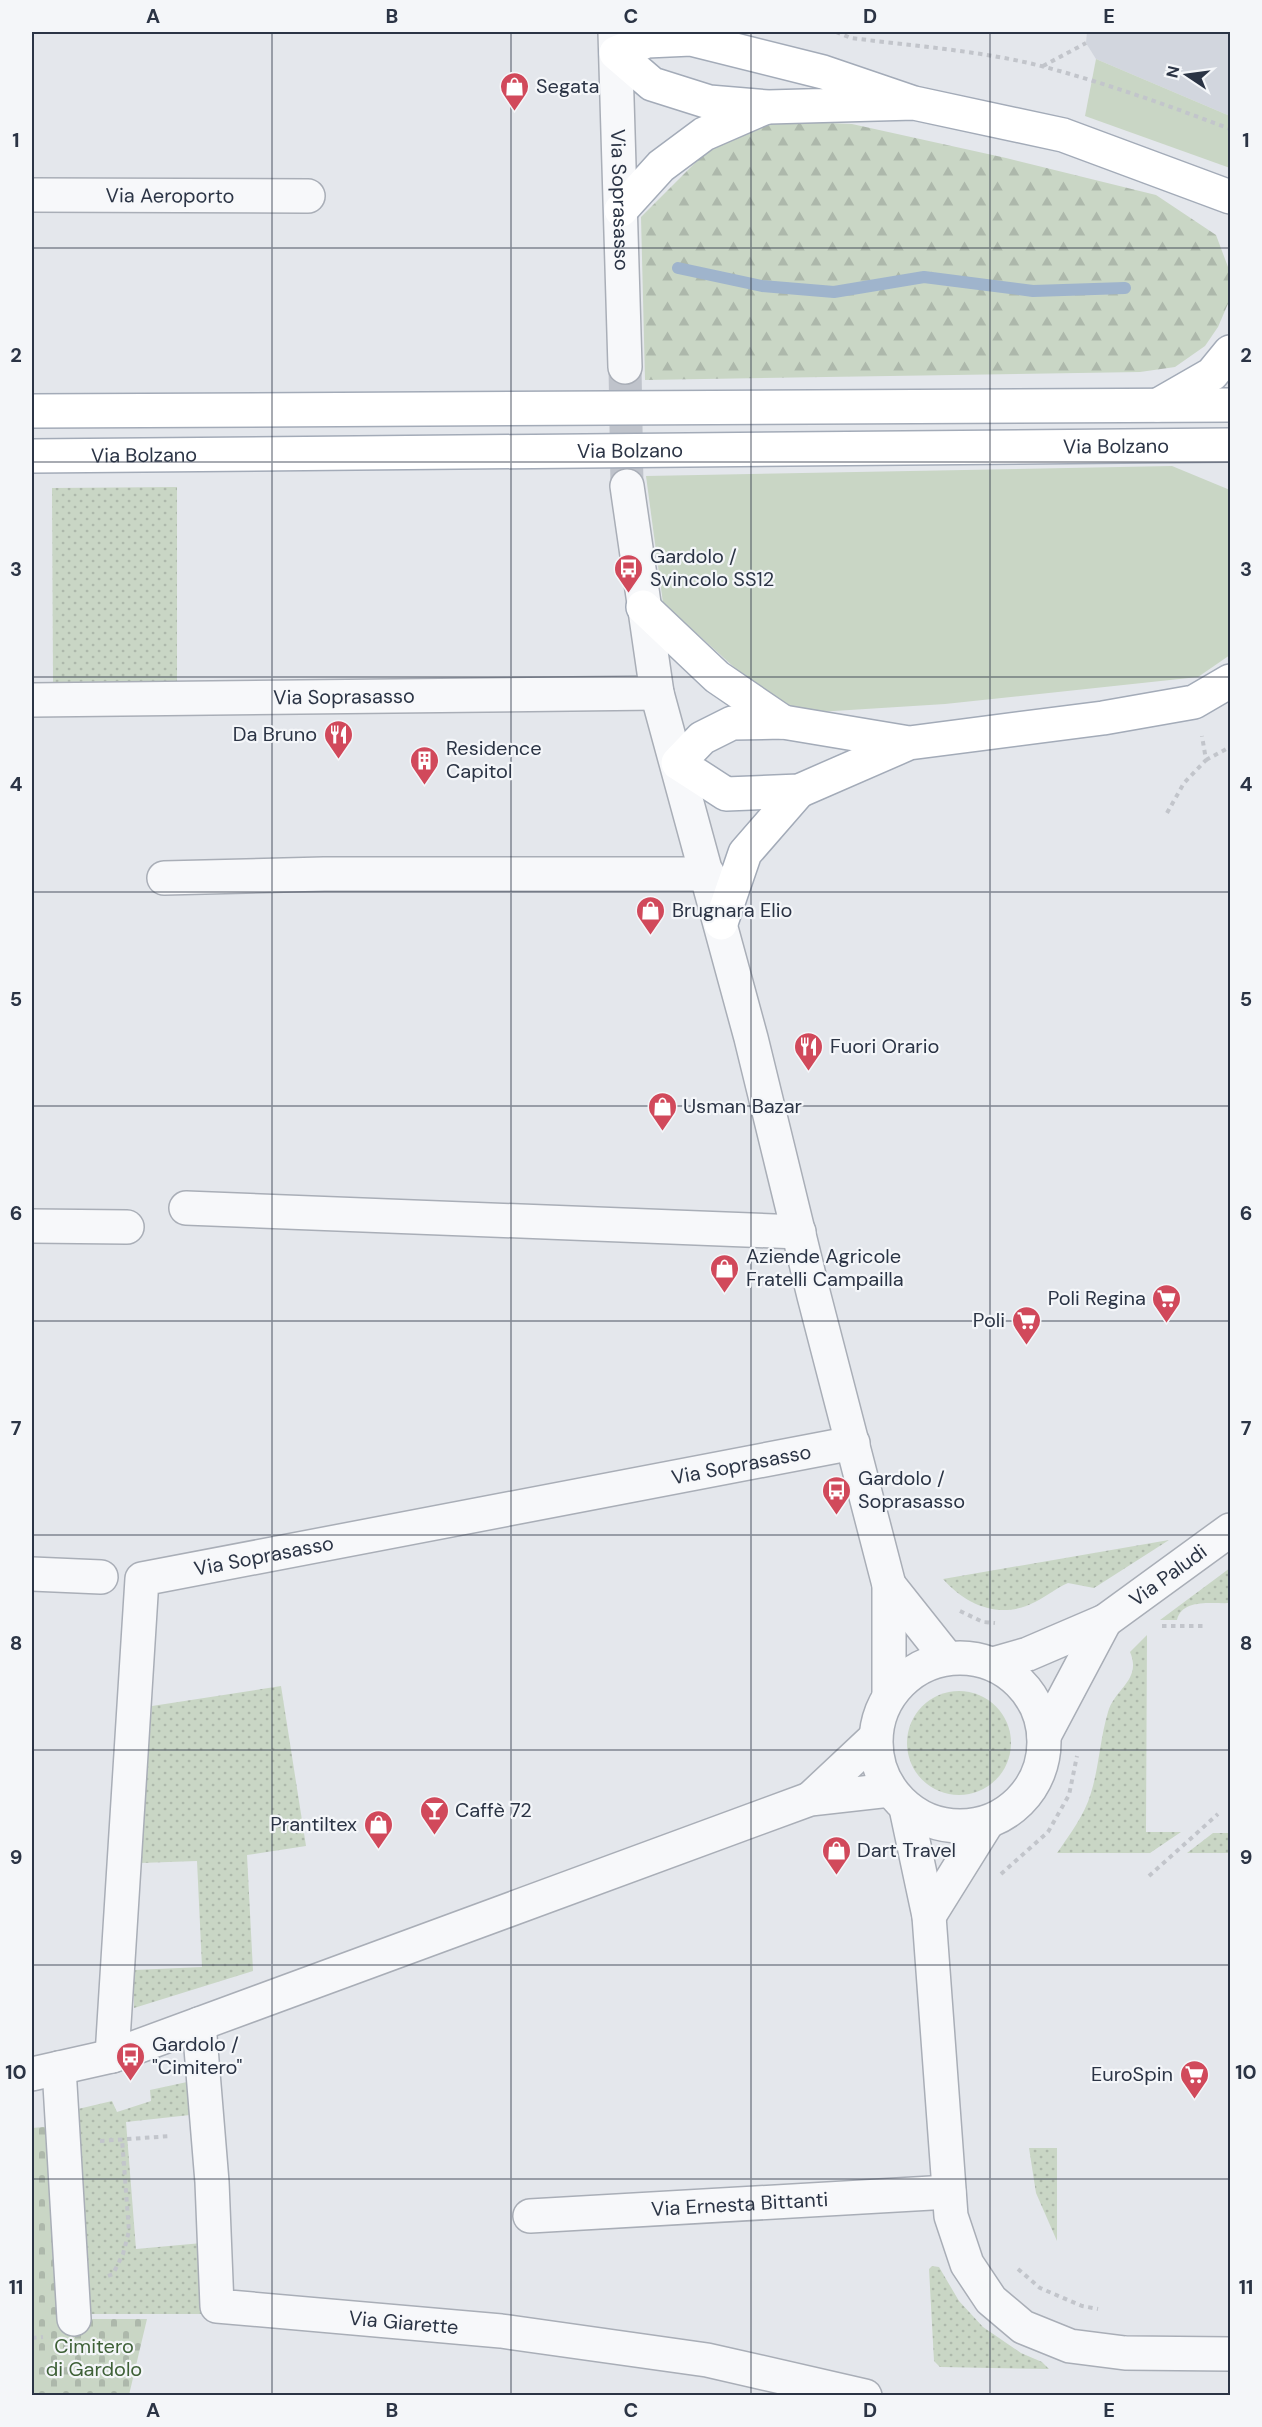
<svg xmlns="http://www.w3.org/2000/svg" width="1262" height="2427" font-family="'DM Sans',sans-serif">
<style>
.built{fill:#d2d6de}
.grass{fill:url(#grass-dots)}
.forest{fill:url(#forest-firs)}
.cemetery{fill:url(#cemetery-stones)}
.green{fill:#c9d6c5}
.lines{fill:none;stroke-linecap:round;stroke-linejoin:round}
.stream{stroke:#9fb4cc;stroke-width:12}
.minor-tunnel{stroke:#bfc3cb;stroke-width:33;stroke-dasharray:33 16;stroke-linecap:butt}
.minor-casing{stroke:#a9aeb7;stroke-width:36}
.major-casing{stroke:#a3abb8;stroke-width:36}
.path{stroke:#c2c5cb;stroke-width:4;stroke-dasharray:4.5 4.5;stroke-linecap:butt}
.minor{stroke:#f7f8fa;stroke-width:33}
.major{stroke:#fff;stroke-width:33}
.grid{fill:none;stroke:#2b3445;stroke-width:1.5;stroke-opacity:0.55}
.labels{text-anchor:middle;dominant-baseline:central;stroke-width:4.5;stroke-linejoin:round;paint-order:stroke}
.poi-label{font-size:20px;fill:#2b3445;stroke:#f4f6f9;text-anchor:start}
.street-label{font-size:20px;fill:#2b3445;stroke:#f4f6f9}
.park-label{font-size:20px;fill:#3f6138;stroke:#f4f6f9}
.neatline{fill:none;stroke:#2b3445;stroke-width:2}
.grid-label{font-size:20px;text-anchor:middle;font-weight:bold;fill:#2b3445}
</style>
<defs>
<pattern id="grass-dots" width="8" height="8" patternUnits="userSpaceOnUse" patternTransform="scale(1.5)"><rect width="8" height="8" fill="#c9d6c5"/><path d="M2 2h.1M6 6h.1" fill="none" stroke="#adb8ab" stroke-width="1.8" stroke-linecap="round"/></pattern>
<pattern id="forest-firs" width="22" height="20" patternUnits="userSpaceOnUse" patternTransform="scale(1.5)"><rect width="22" height="20" fill="#c9d6c5"/><path d="M5 1l3.5 6h-7zM16 11l3.5 6h-7z" fill="#adb8ab"/></pattern>
<pattern id="cemetery-stones" width="16" height="16" patternUnits="userSpaceOnUse" patternTransform="scale(1.5)"><rect width="16" height="16" fill="#c9d6c5"/><path d="M2 7V4a2 2 0 0 1 4 0v3zM10 15v-3a2 2 0 0 1 4 0v3z" fill="#adb8ab"/></pattern>
</defs>
<rect width="100%" height="100%" fill="#e4e7ec"/>
<path class="built" d="M1087 32H1230V116L1096 59 1086 43Z"/>
<g class="grass">
<path d="M177 487V681L53 682 52 488Z"/>
<path d="M1169 1540 1094 1588 1068 1583C1056 1588 1047 1596 1035 1602 1001 1620 967 1606 943 1579Z"/>
<path d="M1230 1568V1603C1213 1604 1182 1598 1177 1620H1160Z"/>
<path d="M1147 1635 1146 1832H1181L1150 1853H1057C1070 1834 1084 1816 1091 1793 1099 1767 1100 1739 1108 1712 1115 1688 1142 1680 1130 1652Z"/>
<path d="M281 1686 306 1846 247 1855 253 1971 134 2008V1970L202 1967 197 1861 140 1863 152 1706Z"/>
<circle cx="959" cy="1743" r="52"/>
<path d="M1213 1833H1230V1853H1187Z"/>
<path d="M187 2082 190 2115 126 2122 136 2249 202 2243 206 2314H86L78 2109 112 2101 117 2112 151 2101 150 2090Z"/>
<path d="M1029 2148H1057V2241L1036 2193Z"/>
<path d="M932 2266 939 2267 959 2301 983 2327 1021 2353 1042 2362 1049 2369 940 2367 934 2361 929 2269Z"/>
</g>
<path class="forest" d="M779 121 852 124 1006 158 1156 195 1216 235 1228 267 1230 299 1218 327 1205 346 1175 367 1140 372 645 380 641 217 710 148Z"/>
<path class="cemetery" d="M55 2126 74 2319H147L129 2395 32 2396V2128Z"/>
<g class="green">
<path d="M1096 59 1230 116V168L1085 116Z"/>
<path d="M1172 466 1230 490V655L1198 677 945 704 786 714 663 603 646 476Z"/>
</g>
<g class="lines">
<path class="stream" d="M678 268 762 286 834 292 924 277 1033 291 1125 288"/>
<path class="minor-tunnel" d="M625 367 627 486"/>
<defs>
<g id="minor">
<path id="s1" d="M615 32 625 367"/>
<path id="s2" d="M32 195 308 196"/>
<path d="M627 486 657 693 751 1038 814 1296 889 1585V1695"/>
<path id="s3" d="M32 700 657 693"/>
<path d="M164 878 324 874H708"/>
<path d="M186 1208 799 1232"/>
<path d="M32 1226 127 1227"/>
<path d="M32 1574 101 1577"/>
<path d="M889 1585 947 1658"/>
<circle cx="960" cy="1742" r="84"/>
<path id="s4" d="M993 1664 1028 1654 1105 1621 1230 1530"/>
<path d="M1044 1736 1105 1621"/>
<path d="M810 1799 875 1738"/>
<path d="M906 1808 929 1916 951 2216 967 2264 991 2300 1023 2327 1070 2346 1125 2353 1230 2354"/>
<path d="M929 1916 987 1823"/>
<path id="s5" d="M199 2024 212 2182 217 2306 501 2331 707 2360 865 2396"/>
<path id="s6" d="M112 2056 142 1579 853 1443"/>
<path d="M59 2068 74 2319"/>
<path d="M32 2074 112 2056 810 1799 890 1790"/>
<path id="s7" d="M530 2216 949 2192"/>
</g>
<g id="major">
<path d="M914 103 768 107 709 102 652 84 616 53 647 41 691 39 823 72 914 103 1063 135 1230 197"/>
<path d="M621 210 661 166 704 134 764 108"/>
<path d="M1158 405 1212 374 1230 352"/>
<path d="M32 411 1230 405"/>
<path id="s8" d="M32 456 1230 445"/>
<path d="M643 607 717 677 783 722"/>
<path d="M909 743 783 722 732 723 702 738 678 763 726 794 799 791 909 743 1103 718 1194 702 1230 681"/>
<path d="M721 923 745 853 799 791"/>
</g>
</defs>
<use href="#minor" class="minor-casing"/>
<use href="#major" class="major-casing"/>
<g class="path">
<path d="M836 32 851 38C914 46 984 51 1045 67 1108 84 1170 106 1230 129"/>
<path d="M1043 66 1086 43"/>
<path d="M1206 760 1230 747"/>
<path d="M1167 813 1184 783 1206 760 1202 736"/>
<path d="M960 1611 983 1622 995 1623"/>
<path d="M1162 1626H1203"/>
<path d="M1001 1874 1048 1832 1069 1795 1077 1756"/>
<path d="M1149 1876 1218 1814"/>
<path d="M100 2141 171 2136"/>
<path d="M1018 2269 1040 2288 1082 2306 1098 2309"/>
<path d="M108 2276 113 2274 123 2254 129 2231 122 2139"/>
<path d="M32 2338 43 2337"/>
</g>
<use href="#minor" class="minor"/>
<use href="#major" class="major"/>
</g>
<path class="grid" d="M272 32V2396M511 32V2396M751 32V2396M990 32V2396M32 248H1230M32 462H1230M32 677H1230M32 892H1230M32 1106H1230M32 1321H1230M32 1535H1230M32 1750H1230M32 1965H1230M32 2179H1230"/>
<defs>
<symbol id="shop-pin" viewBox="-11 -11 22 30"><path d="M0 17L-7.5 6A9.5 9.5 0 1 1 7.5 6Z" fill="#d1495b" stroke="#f4f6f9"/><path d="M-5-2.5h2.3a2.7 3.5 0 0 1 5.4 0H5L5.5 6h-11ZM-1.5-2.5h3a1.5 2.3 0 0 0-3 0Z" fill="#fff"/></symbol>
<symbol id="bus-pin" viewBox="-11 -11 22 30"><path d="M0 17L-7.5 6A9.5 9.5 0 1 1 7.5 6Z" fill="#d1495b" stroke="#f4f6f9"/><path d="M-5-6H5V4H4V6H2V4H-2V6H-4V4H-5ZM-3.5-4V0h7V-4ZM-3.5 1.2v1.5H-2V1.2ZM2 1.2v1.5H3.5V1.2Z" fill="#fff"/></symbol>
<symbol id="restaurant-pin" viewBox="-11 -11 22 30"><path d="M0 17L-7.5 6A9.5 9.5 0 1 1 7.5 6Z" fill="#d1495b" stroke="#f4f6f9"/><path d="M-5-6h1v4h1v-4h1v4h1v-4h1v5L-1.5 .5V6h-2V.5L-5-1ZM5-6V6H3V1.5H1.5Q1.5-4 5-6Z" fill="#fff"/></symbol>
<symbol id="building-pin" viewBox="-11 -11 22 30"><path d="M0 17L-7.5 6A9.5 9.5 0 1 1 7.5 6Z" fill="#d1495b" stroke="#f4f6f9"/><path d="M-4-6H4V6H1V3H-1V6H-4ZM-2.5-4.3h1.7v1.8h-1.7ZM.8-4.3h1.7v1.8H.8ZM-2.5-1h1.7V.8h-1.7ZM.8-1h1.7V.8H.8Z" fill="#fff"/></symbol>
<symbol id="supermarket-pin" viewBox="-11 -11 22 30"><path d="M0 17L-7.5 6A9.5 9.5 0 1 1 7.5 6Z" fill="#d1495b" stroke="#f4f6f9"/><path d="M-6-5.5h2.5l.6 2H6L4.5 2H-2.5L-4.4-4H-6ZM-1.5 3.2a1.3 1.3 0 1 0 .1 0ZM3 3.2a1.3 1.3 0 1 0 .1 0Z" fill="#fff"/></symbol>
<symbol id="bar-pin" viewBox="-11 -11 22 30"><path d="M0 17L-7.5 6A9.5 9.5 0 1 1 7.5 6Z" fill="#d1495b" stroke="#f4f6f9"/><path d="M-6-5H6L.8 .8V4.5H3.5V6h-7V4.5H-.8V.8Z" fill="#fff"/></symbol>
</defs>
<g fill-rule="evenodd">
<use href="#shop-pin" x="498" y="70" width="33" height="45"/>
<use href="#bus-pin" x="612" y="552" width="33" height="45"/>
<use href="#restaurant-pin" x="322" y="718" width="33" height="45"/>
<use href="#building-pin" x="408" y="744" width="33" height="45"/>
<use href="#shop-pin" x="634" y="894" width="33" height="45"/>
<use href="#restaurant-pin" x="792" y="1030" width="33" height="45"/>
<use href="#shop-pin" x="646" y="1090" width="33" height="45"/>
<use href="#shop-pin" x="708" y="1252" width="33" height="45"/>
<use href="#supermarket-pin" x="1150" y="1282" width="33" height="45"/>
<use href="#supermarket-pin" x="1010" y="1304" width="33" height="45"/>
<use href="#bus-pin" x="820" y="1474" width="33" height="45"/>
<use href="#bar-pin" x="418" y="1794" width="33" height="45"/>
<use href="#shop-pin" x="362" y="1808" width="33" height="45"/>
<use href="#shop-pin" x="820" y="1834" width="33" height="45"/>
<use href="#bus-pin" x="114" y="2040" width="33" height="45"/>
<use href="#supermarket-pin" x="1178" y="2058" width="33" height="45"/>
</g>
<g class="labels">
<g class="poi-label">
<text x="536" y="86">Segata</text>
<text x="650" y="556">Gardolo /<tspan x="650" dy="23">Svincolo SS12</tspan></text>
<text x="317" y="734" text-anchor="end">Da Bruno</text>
<text x="446" y="748">Residence<tspan x="446" dy="23">Capitol</tspan></text>
<text x="672" y="910">Brugnara Elio</text>
<text x="830" y="1046">Fuori Orario</text>
<text x="683" y="1106">Usman Bazar</text>
<text x="746" y="1256">Aziende Agricole<tspan x="746" dy="23">Fratelli Campailla</tspan></text>
<text x="1146" y="1298" text-anchor="end">Poli Regina</text>
<text x="1005" y="1320" text-anchor="end">Poli</text>
<text x="858" y="1478">Gardolo /<tspan x="858" dy="23">Soprasasso</tspan></text>
<text x="455" y="1810">Caffè 72</text>
<text x="357" y="1824" text-anchor="end">Prantiltex</text>
<text x="857" y="1850">Dart Travel</text>
<text x="152" y="2044">Gardolo /<tspan x="152" dy="23">"Cimitero"</tspan></text>
<text x="1173" y="2074" text-anchor="end">EuroSpin</text>
</g>
<g class="street-label">
<text stroke="none"><textPath href="#s2" startOffset="138">Via Aeroporto</textPath></text>
<text stroke="none"><textPath href="#s1" startOffset="168">Via Soprasasso</textPath></text>
<text stroke="none"><textPath href="#s8" startOffset="1084">Via Bolzano</textPath></text>
<text stroke="none"><textPath href="#s8" startOffset="598">Via Bolzano</textPath></text>
<text stroke="none"><textPath href="#s8" startOffset="112">Via Bolzano</textPath></text>
<text stroke="none"><textPath href="#s3" startOffset="312">Via Soprasasso</textPath></text>
<text stroke="none"><textPath href="#s6" startOffset="1088">Via Soprasasso</textPath></text>
<text stroke="none"><textPath href="#s6" startOffset="602">Via Soprasasso</textPath></text>
<text stroke="none"><textPath href="#s4" startOffset="198">Via Paludi</textPath></text>
<text stroke="none"><textPath href="#s7" startOffset="210">Via Ernesta Bittanti</textPath></text>
<text stroke="none"><textPath href="#s5" startOffset="470">Via Giarette</textPath></text>
</g>
<g class="park-label">
<text x="94" y="2346">Cimitero<tspan x="94" dy="23">di Gardolo</tspan></text>
</g>
</g>
<rect width="1262" height="2427" fill="none" stroke="#f4f6f9" stroke-width="66"/>
<g transform="translate(1187 75) rotate(283)" stroke="#f4f6f9" stroke-width="4.5" paint-order="stroke">
<path d="M0-4.5L10 22L0 15L-10 22Z" fill="#2b3445"/>
<text y="-9" font-size="16" font-weight="bold" text-anchor="middle" fill="#2b3445">N</text>
</g>
<rect x="33" y="33" width="1196" height="2361" class="neatline"/>
<g class="grid-label">
<text x="153" y="23">A</text>
<text x="392" y="23">B</text>
<text x="631" y="23">C</text>
<text x="870" y="23">D</text>
<text x="1109" y="23">E</text>
<text x="16" y="147">1</text>
<text x="1246" y="147">1</text>
<text x="16" y="362">2</text>
<text x="1246" y="362">2</text>
<text x="16" y="576">3</text>
<text x="1246" y="576">3</text>
<text x="16" y="791">4</text>
<text x="1246" y="791">4</text>
<text x="16" y="1006">5</text>
<text x="1246" y="1006">5</text>
<text x="16" y="1220">6</text>
<text x="1246" y="1220">6</text>
<text x="16" y="1435">7</text>
<text x="1246" y="1435">7</text>
<text x="16" y="1650">8</text>
<text x="1246" y="1650">8</text>
<text x="16" y="1864">9</text>
<text x="1246" y="1864">9</text>
<text x="16" y="2079">10</text>
<text x="1246" y="2079">10</text>
<text x="16" y="2294">11</text>
<text x="1246" y="2294">11</text>
<text x="153" y="2417">A</text>
<text x="392" y="2417">B</text>
<text x="631" y="2417">C</text>
<text x="870" y="2417">D</text>
<text x="1109" y="2417">E</text>
</g>
</svg>
